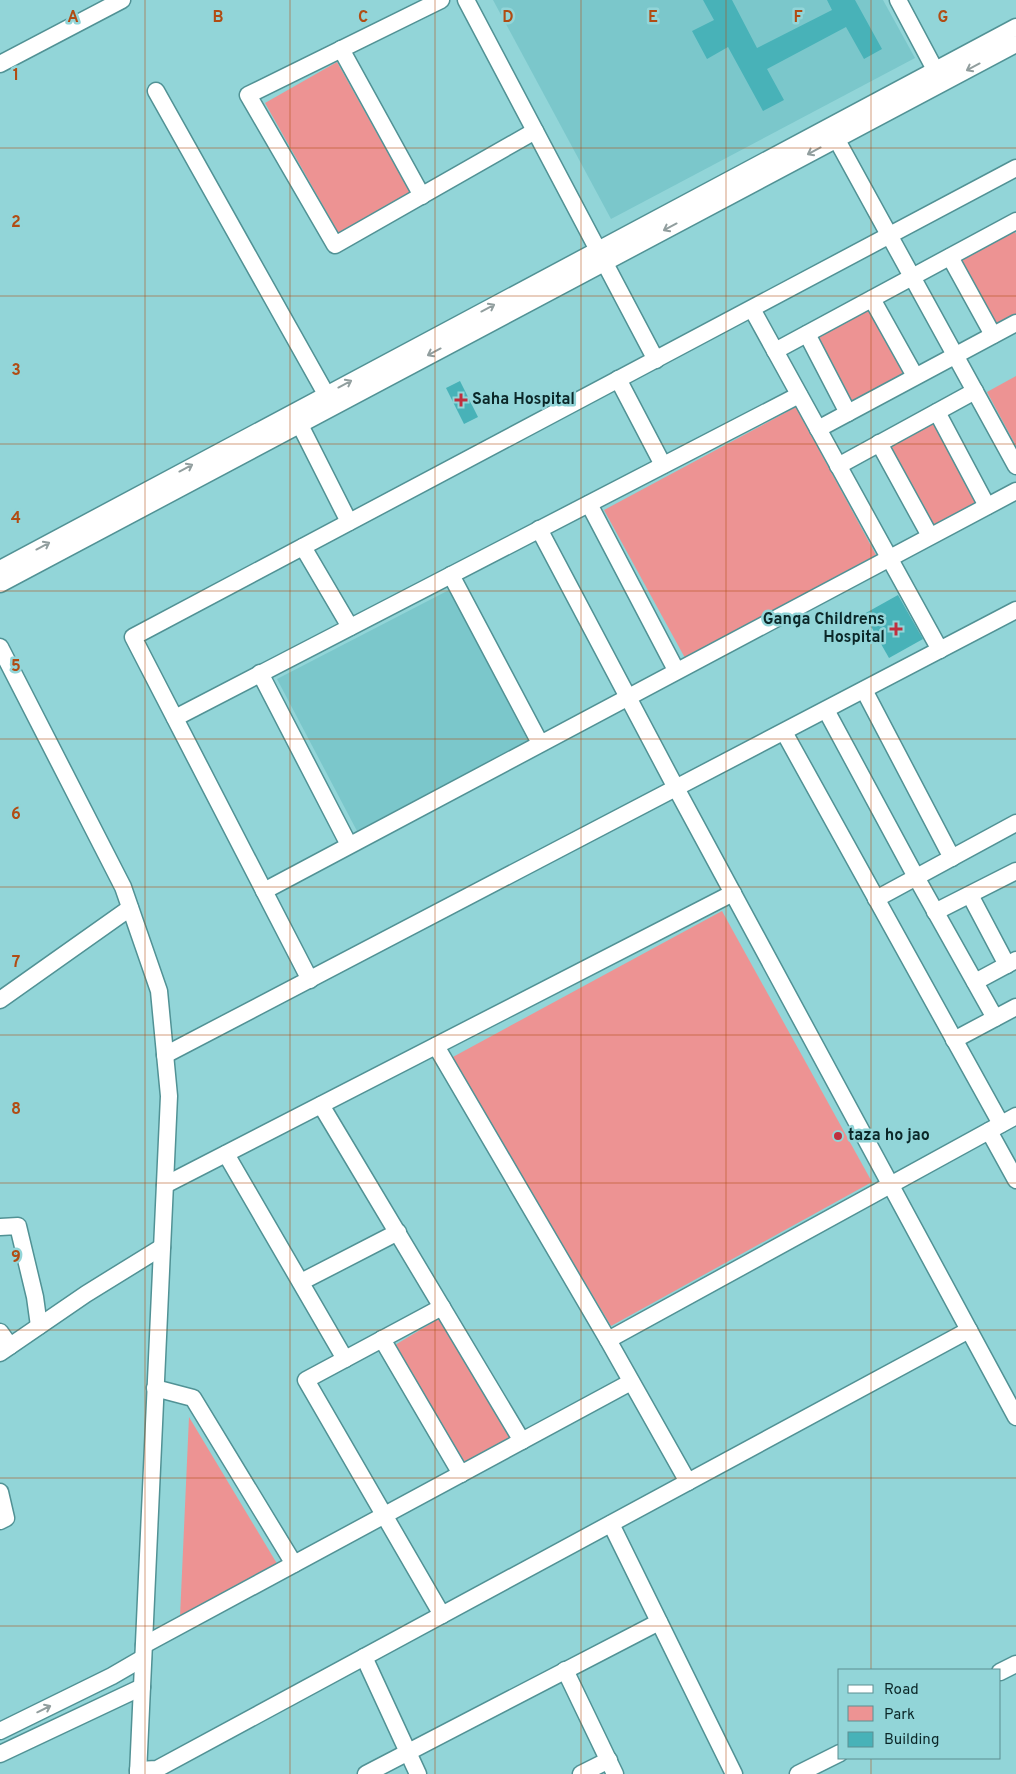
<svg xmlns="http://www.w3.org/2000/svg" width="1016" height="1774" font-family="Overpass,sans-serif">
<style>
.built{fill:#7bc7cb}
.green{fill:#ed9393}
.building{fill:#48b2b8}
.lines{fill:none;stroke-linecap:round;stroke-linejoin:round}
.minor-casing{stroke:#519295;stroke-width:19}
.minor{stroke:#fff;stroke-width:16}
.oneway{stroke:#919e9e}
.grid{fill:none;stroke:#b14c13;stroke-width:1;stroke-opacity:0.55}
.poi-dot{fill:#bf2f3e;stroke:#92d5d8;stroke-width:2}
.labels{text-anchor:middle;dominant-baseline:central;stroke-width:5;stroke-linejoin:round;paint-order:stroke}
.poi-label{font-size:16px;font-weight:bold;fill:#0b2728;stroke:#92d5d8;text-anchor:start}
.grid-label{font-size:16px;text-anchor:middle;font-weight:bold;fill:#b14c13;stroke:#92d5d8;stroke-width:5;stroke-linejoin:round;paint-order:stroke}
</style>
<rect width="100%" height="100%" fill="#92d5d8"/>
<g class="built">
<path d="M493 0H883L915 58 611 219Z"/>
<path d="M449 590 528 741 357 831 277 679Z"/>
</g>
<g class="green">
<path d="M337 62 411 194 339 234 265 103Z"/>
<path d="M1013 229 1016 234V317L995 328 958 258Z"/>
<path d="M872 307 908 376 851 405 815 337Z"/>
<path d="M1016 376V446L987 392Z"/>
<path d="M796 407 876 555 685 658 604 510Z"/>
<path d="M934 421 979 501 931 528 886 448Z"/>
<path d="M722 911 872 1182 611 1326 451 1058Z"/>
<path d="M440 1318 512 1439 467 1466 395 1345Z"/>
<path d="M189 1417 279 1567 180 1617Z"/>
</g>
<g class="building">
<path d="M703 0H732L757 48 832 10 827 0H855L882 49 864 59 846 27 767 69 784 100 763 111 728 47 707 59 692 31 714 20Z"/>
<path d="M460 381 478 417 464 424 446 388Z"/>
<path d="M898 595 923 639 889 658 864 614Z"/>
</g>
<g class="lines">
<defs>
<g id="minor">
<path d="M441 0 248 95 335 245 535 131"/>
<path d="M466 0 656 360"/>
<path d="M898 0 940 79"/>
<path d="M341 49 422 196"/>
<path d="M0 64 122 0"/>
<path d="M156 91 326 394"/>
<path d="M832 131 1016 466"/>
<path d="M950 257 993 335"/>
<path d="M872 299 915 376"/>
<path d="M752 309 940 650"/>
<path d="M807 334 848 413"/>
<path d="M775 351 1016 221"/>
<path d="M618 379 663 465"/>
<path d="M937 412 987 506"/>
<path d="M295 415 349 522"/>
<path d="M818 429 1016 323"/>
<path d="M879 443 930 536"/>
<path d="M838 466 975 391"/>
<path d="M589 504 676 670"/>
<path d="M539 529 676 788 1016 1417"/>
<path d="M303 547 350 627"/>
<path d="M0 569 1016 27"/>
<path d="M451 575 540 743"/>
<path d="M0 584 1016 44"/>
<path d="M0 647 123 887 159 991 169 1096 138 1774"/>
<path d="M260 673 349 845"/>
<path d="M864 690 952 858"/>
<path d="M826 710 916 877 995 1018"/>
<path d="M175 718 799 395"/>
<path d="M784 732 1001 1124"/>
<path d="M264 891 1016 491"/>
<path d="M970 895 1007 965"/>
<path d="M876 899 1016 823"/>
<path d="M935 912 1016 871"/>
<path d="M310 980 133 637 1016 168"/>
<path d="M975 982 1016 960"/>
<path d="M0 1000 130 908"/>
<path d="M954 1040 1016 1007"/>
<path d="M436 1046 608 1340 688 1482"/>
<path d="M165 1055 1016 610"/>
<path d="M321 1105 522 1441"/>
<path d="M989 1131 1016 1180"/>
<path d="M226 1154 345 1359"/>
<path d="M165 1185 733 893"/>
<path d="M0 1227 18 1226 35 1297 39 1326"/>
<path d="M301 1282 398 1232"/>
<path d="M442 1307 306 1380 442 1615"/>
<path d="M0 1332 10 1346"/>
<path d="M382 1339 461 1474"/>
<path d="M608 1340 1016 1116"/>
<path d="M0 1353 86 1294 162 1247"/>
<path d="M155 1388 193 1398 294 1564"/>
<path d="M0 1492 6 1518 0 1521"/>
<path d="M611 1524 734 1774"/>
<path d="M144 1645 631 1382"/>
<path d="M364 1657 418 1774"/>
<path d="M565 1670 615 1774"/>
<path d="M1000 1672 1016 1664"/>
<path d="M0 1731 112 1676 143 1658"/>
<path d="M0 1754 142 1687"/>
<path d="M138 1770 157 1769 969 1330"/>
<path d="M366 1774 659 1622"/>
<path d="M581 1774 609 1760"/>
<path d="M798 1774 840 1753"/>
</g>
</defs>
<use href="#minor" class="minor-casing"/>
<use href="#minor" class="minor"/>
</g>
<defs><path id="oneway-shaft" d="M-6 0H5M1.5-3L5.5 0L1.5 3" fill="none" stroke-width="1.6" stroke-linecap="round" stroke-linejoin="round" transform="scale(1.25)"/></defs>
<g class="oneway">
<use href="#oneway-shaft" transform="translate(973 67) rotate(152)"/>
<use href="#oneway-shaft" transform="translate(814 151) rotate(152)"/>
<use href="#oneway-shaft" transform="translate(670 227) rotate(152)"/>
<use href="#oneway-shaft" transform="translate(488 308) rotate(-28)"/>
<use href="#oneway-shaft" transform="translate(434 352) rotate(152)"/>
<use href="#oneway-shaft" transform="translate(345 384) rotate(-28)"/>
<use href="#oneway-shaft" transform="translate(186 468) rotate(-28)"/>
<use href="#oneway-shaft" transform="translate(43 546) rotate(-28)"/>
<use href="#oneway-shaft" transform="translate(44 1709) rotate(-26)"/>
</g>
<path class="grid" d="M145 0V1774M290 0V1774M435 0V1774M581 0V1774M726 0V1774M871 0V1670M0 148H1016M0 296H1016M0 444H1016M0 591H1016M0 739H1016M0 887H1016M0 1035H1016M0 1183H1016M0 1330H1016M0 1478H1016M0 1626H1016M871 1758V1774"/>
<g class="poi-dot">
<path d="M458.5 392.5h5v5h5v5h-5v5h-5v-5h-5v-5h5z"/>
<path d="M893.5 621.5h5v5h5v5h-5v5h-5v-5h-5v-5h5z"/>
<circle cx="838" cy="1136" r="5"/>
</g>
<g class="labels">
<g class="poi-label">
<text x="472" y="400">Saha Hospital</text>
<text x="885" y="620" text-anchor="end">Ganga Childrens<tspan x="885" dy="18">Hospital</tspan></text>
<text x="848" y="1136">taza ho jao</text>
</g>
</g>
<g class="grid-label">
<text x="73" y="22">A</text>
<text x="218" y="22">B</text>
<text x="363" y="22">C</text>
<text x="508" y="22">D</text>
<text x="653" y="22">E</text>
<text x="798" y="22">F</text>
<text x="943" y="22">G</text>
<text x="16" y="80">1</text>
<text x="16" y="227">2</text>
<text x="16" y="375">3</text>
<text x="16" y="523">4</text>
<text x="16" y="671">5</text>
<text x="16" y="819">6</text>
<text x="16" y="967">7</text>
<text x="16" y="1114">8</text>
<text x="16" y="1262">9</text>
</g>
<rect x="838" y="1669" width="162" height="90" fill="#92d5d8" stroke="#5c8f92"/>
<rect x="848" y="1685" width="25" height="8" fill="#ffffff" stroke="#5c8f92"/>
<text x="884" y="1694" font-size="15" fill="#0b2728">Road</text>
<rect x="848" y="1706" width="25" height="15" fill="#ed9393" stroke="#5c8f92"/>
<text x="884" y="1719" font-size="15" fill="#0b2728">Park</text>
<rect x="848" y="1732" width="25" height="15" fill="#48b2b8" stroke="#5c8f92"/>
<text x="884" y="1744" font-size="15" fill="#0b2728">Building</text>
</svg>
